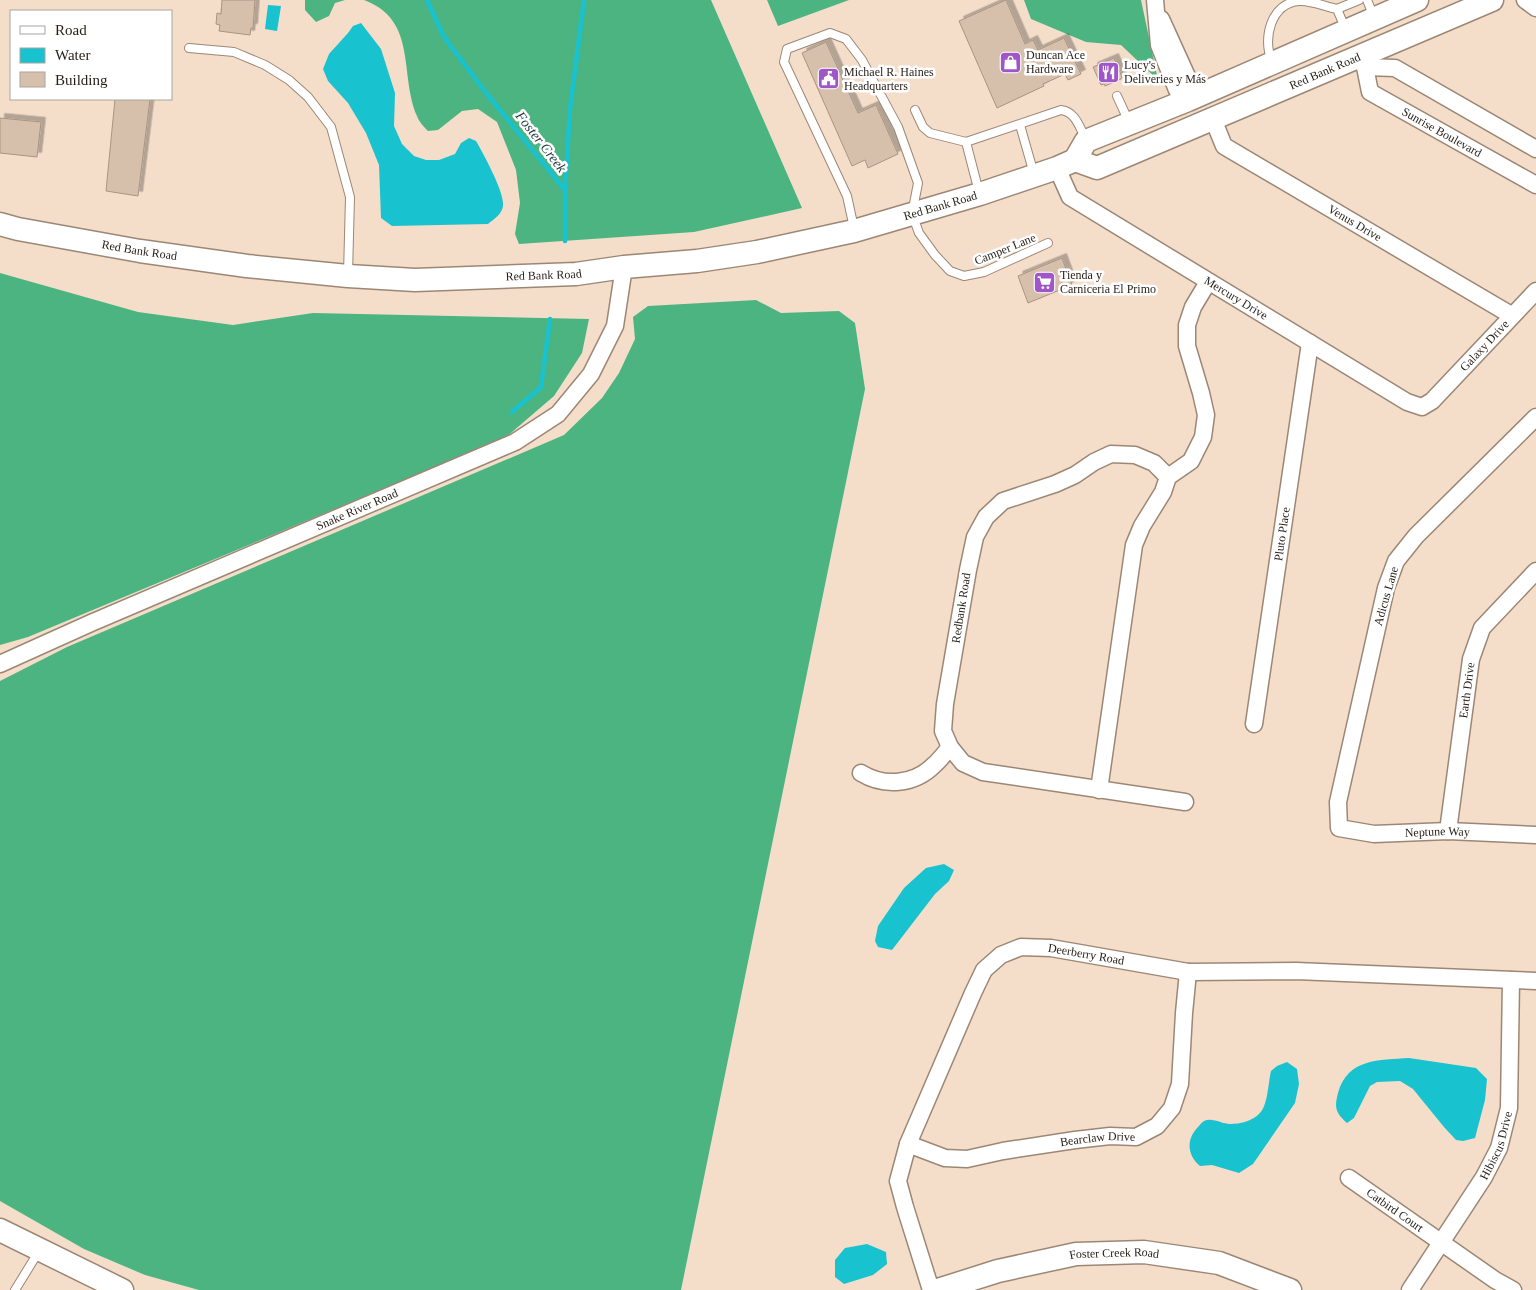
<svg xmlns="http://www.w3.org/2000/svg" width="1536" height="1290" font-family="Georgia,serif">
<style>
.forest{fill:#4cb481}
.water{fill:#19c2cf}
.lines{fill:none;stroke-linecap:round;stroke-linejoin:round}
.stream{stroke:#19c2cf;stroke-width:4.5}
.building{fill:#d6c0ac;stroke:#a99481;filter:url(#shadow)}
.lane-casing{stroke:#9c8775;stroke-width:10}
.street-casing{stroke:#9c8775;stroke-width:19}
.secondary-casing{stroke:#9c8775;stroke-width:25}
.lane{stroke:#fff;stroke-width:8}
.street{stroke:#fff;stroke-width:16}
.secondary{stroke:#fff;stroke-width:22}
.labels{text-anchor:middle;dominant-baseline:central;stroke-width:5;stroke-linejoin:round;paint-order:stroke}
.poi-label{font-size:12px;fill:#251d15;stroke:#fff;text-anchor:start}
.street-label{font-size:12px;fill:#251d15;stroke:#fff}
.water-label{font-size:14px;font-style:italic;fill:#193133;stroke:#fff}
</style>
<defs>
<filter id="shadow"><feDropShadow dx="4.5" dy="-4.5" stdDeviation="0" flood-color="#0004"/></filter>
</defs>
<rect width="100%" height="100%" fill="#f4deca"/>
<g class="forest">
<path d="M305 0H345L335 3 329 16 316 22 305 10Z"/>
<path d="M364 0H711L802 208 694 232 519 244 515 234 520 203 516 170 497 122 478 109 462 111 438 130 428 131C424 127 419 122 417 116 399 74 418 20 364 0Z"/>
<path d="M767 0H849L778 26Z"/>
<path d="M1024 0H1141L1158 80 1121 45 1086 42 1031 19Z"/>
<path d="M0 273 138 312 233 325 313 313 589 319 582 353 554 396 505 438 28 637 0 645Z"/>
<path d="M756 300 781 313 839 311 855 323 865 389 681 1290H199L145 1275 84 1249 0 1201V681L67 647 564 435 602 398 619 373 635 339 633 317 648 306Z"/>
</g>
<g class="water">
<path d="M268 5 281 6 277 31 265 29Z"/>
<path d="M361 23 381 49 395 93 394 126 402 144 414 156 426 160H439L455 154 461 143 469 138 476 141C483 153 505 193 503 206 502 214 494 219 488 224L392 226 381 218 379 165 366 133 348 103 328 81 323 69 329 54 348 33 353 26Z"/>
<path d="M944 864 954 870 949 881 935 894 892 950 878 947 875 941 878 926 904 888 926 868Z"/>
<path d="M1409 1058 1476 1068 1487 1079 1485 1100 1475 1138 1463 1141 1456 1140 1444 1127 1413 1089 1400 1081 1377 1082 1370 1086 1354 1118 1347 1123C1336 1113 1334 1108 1338 1093 1348 1058 1379 1060 1409 1058Z"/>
<path d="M1287 1062 1297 1069 1299 1084 1295 1103 1253 1164 1239 1173 1212 1165 1200 1166C1187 1155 1186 1139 1198 1127 1200 1125 1201 1123 1204 1121 1212 1117 1222 1124 1230 1124 1240 1124 1252 1121 1259 1114 1268 1106 1268 1084 1271 1071L1277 1066Z"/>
<path d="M867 1244 886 1252 887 1264 873 1275 844 1284 835 1277V1260L845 1248Z"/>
</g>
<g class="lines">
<g class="stream">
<path d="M427 0 444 37 483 89 565 190"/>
<path d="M565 241V190L570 109 584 0"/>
<path d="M512 412 541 387 550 319"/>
</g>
</g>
<g class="building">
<path d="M222 0H255L253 28H251L250 35 219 31 220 25 216 24 217 13 221 14Z"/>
<path d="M1006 0 1025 44 1033 40 1038 50 1064 38 1081 74 1068 80 1065 74 1043 84 1044 86 997 108 959 21Z"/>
<path d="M826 42 858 113 876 105 898 154 868 168 865 160 852 166 802 53Z"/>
<path d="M1114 58 1122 77 1121 79 1105 86 1104 84 1101 85 1093 67Z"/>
<path d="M115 99H150L138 196 106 191Z"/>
<path d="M0 118 41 122 37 157 0 153Z"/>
<path d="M1062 258 1072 285 1028 303 1018 276Z"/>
</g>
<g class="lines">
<defs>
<g id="lane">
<path d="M1367 0 1374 17"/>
<path d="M1337 9 1359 0"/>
<path d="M189 48 234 52 265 65 289 80 308 97 331 127 350 197 348 274"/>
<path d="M1272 61C1262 39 1271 3 1299 1 1311 0 1326 7 1337 9L1346 30"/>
<path d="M1117 96 1129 122"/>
<path d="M915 110 923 127 930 133 966 142 1061 110C1076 112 1079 127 1086 139"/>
<path d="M1020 125 1034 174"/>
<path d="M966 142 979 192"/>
<path d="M854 228 847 196 784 62 787 49 830 33 846 39 862 60 898 127 918 183 912 214 919 233 935 255 950 271 964 276 984 272 1048 243"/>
<path d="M15 1290 39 1251"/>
</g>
<g id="street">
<path d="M1155 0 1159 45 1177 90 1186 95 1188 100"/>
<path d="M1525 0 1536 8"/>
<path d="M1161 19 1190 83 1186 95"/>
<path id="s1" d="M1358 57 1365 67 1370 92 1536 185"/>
<path d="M1365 67 1395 68 1536 149"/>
<path id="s2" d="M1213 119 1224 146 1511 315"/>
<path id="s3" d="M1057 168 1070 197 1407 402 1422 407 1432 401 1536 291"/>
<path id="s4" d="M1536 417 1416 536 1396 561 1386 588 1338 802 1339 828 1374 834 1448 831 1536 835"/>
<path d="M1168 477 1154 463 1135 455 1111 454 1094 462 1075 475 1055 484 1003 501 986 517 975 537 968 570 945 704 943 731 950 747 963 763 983 772 1185 802"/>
<path id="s5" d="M0 664 91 623 515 442 558 414 591 374 615 326 624 267"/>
<path id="s6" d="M1254 724 1310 343"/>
<path d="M861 773C884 787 914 785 934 765 940 760 945 753 950 747"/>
<path d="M1099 790 1134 545 1142 526 1163 492 1168 477 1191 461 1203 437 1206 415 1201 393 1187 346V325L1193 307 1208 282"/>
<path id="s7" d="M1448 831 1471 659 1482 628 1536 571"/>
<path id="s8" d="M908 1144 945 1158 967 1159 1003 1151 1075 1140 1110 1136 1136 1137 1157 1126 1172 1108 1180 1084 1184 1013 1188 972"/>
<path id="s9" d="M1349 1178 1495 1280 1513 1290"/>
<path id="s10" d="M931 1290 905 1207 898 1181 908 1144 973 993 984 970 1001 955 1021 947 1051 948 1188 972 1296 971 1536 981"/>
<path id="s11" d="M1410 1290 1484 1177 1499 1148 1509 1108 1511 980"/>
</g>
<g id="secondary">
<path id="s12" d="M1075 160 1097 168 1492 0"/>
<path id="s13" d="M0 224 18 229 140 251 247 266 348 276 415 280 576 274 624 267 697 261 757 252 854 231 980 194 1057 168 1075 160 1086 141 1188 100 1417 0"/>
<path d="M0 1230 122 1290"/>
<path id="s14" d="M938 1290 998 1271 1076 1254 1144 1252 1219 1263 1290 1290"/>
</g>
</defs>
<use href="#lane" class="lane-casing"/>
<use href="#street" class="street-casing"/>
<use href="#secondary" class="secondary-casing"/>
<use href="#lane" class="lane"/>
<use href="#street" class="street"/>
<use href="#secondary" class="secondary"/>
</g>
<defs>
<symbol id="shop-square" viewBox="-11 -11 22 22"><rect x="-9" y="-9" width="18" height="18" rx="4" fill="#a056c8" stroke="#fff"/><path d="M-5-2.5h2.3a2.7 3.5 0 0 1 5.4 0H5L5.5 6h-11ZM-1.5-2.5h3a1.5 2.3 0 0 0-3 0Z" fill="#fff"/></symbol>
<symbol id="restaurant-square" viewBox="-11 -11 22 22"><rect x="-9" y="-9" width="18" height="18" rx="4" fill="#a056c8" stroke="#fff"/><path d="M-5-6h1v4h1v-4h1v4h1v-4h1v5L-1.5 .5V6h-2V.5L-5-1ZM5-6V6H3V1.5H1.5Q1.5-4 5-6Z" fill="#fff"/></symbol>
<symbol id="civic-square" viewBox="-11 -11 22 22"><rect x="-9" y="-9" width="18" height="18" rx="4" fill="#a056c8" stroke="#fff"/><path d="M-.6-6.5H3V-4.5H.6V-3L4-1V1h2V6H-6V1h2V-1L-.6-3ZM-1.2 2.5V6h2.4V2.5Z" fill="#fff"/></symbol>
<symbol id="supermarket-square" viewBox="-11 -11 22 22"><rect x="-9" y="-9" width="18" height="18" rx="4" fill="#a056c8" stroke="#fff"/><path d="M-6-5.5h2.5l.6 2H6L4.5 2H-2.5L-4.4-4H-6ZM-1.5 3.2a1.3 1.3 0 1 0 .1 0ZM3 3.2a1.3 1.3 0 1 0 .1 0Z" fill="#fff"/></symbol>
</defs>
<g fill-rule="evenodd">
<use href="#shop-square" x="998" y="50" width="25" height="25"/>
<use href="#restaurant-square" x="1096" y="60" width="25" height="25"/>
<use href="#civic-square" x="816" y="66" width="25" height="25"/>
<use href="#supermarket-square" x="1032" y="270" width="25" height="25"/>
</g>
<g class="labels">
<g class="poi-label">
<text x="1026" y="55">Duncan Ace<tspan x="1026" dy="14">Hardware</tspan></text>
<text x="1124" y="65">Lucy's<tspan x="1124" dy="14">Deliveries y Más</tspan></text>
<text x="844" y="72">Michael R. Haines<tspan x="844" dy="14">Headquarters</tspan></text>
<text x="1060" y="275">Tienda y<tspan x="1060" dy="14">Carniceria El Primo</tspan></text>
</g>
<g class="street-label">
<text stroke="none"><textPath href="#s12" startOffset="271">Red Bank Road</textPath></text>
<text stroke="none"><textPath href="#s1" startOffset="120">Sunrise Boulevard</textPath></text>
<text stroke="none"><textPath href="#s13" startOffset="952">Red Bank Road</textPath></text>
<text stroke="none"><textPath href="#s2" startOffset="181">Venus Drive</textPath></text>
<text transform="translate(1005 249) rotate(-22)">Camper Lane</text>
<text stroke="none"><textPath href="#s13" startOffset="142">Red Bank Road</textPath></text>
<text stroke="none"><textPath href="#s13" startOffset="548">Red Bank Road</textPath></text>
<text stroke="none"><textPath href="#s3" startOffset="226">Mercury Drive</textPath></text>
<text stroke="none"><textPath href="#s3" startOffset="530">Galaxy Drive</textPath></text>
<text stroke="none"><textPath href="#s5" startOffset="389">Snake River Road</textPath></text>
<text stroke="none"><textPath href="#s6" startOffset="192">Pluto Place</textPath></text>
<text transform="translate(1386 596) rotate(-74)">Adicus Lane</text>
<text transform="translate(961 608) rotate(-81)">Redbank Road</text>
<text stroke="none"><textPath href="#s7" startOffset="142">Earth Drive</textPath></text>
<text stroke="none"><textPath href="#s4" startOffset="574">Neptune Way</textPath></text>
<text stroke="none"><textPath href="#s10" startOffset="452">Deerberry Road</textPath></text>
<text stroke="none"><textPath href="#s8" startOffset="194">Bearclaw Drive</textPath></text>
<text stroke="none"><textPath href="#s11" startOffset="169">Hibiscus Drive</textPath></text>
<text stroke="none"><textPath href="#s9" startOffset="56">Catbird Court</textPath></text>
<text stroke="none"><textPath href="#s14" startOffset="181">Foster Creek Road</textPath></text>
</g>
<g class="water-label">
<text transform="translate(541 142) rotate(52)">Foster Creek</text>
</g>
</g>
<rect x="10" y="10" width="162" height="90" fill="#ffffff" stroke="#a8a5a1"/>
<rect x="20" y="26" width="25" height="8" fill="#ffffff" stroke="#a8a5a1"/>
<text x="55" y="35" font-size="15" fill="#251d15">Road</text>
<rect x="20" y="48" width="25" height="15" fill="#19c2cf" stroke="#a8a5a1"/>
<text x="55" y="60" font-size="15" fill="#251d15">Water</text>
<rect x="20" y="72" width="25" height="15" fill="#d6c0ac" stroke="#a8a5a1"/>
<text x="55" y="85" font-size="15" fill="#251d15">Building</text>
</svg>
